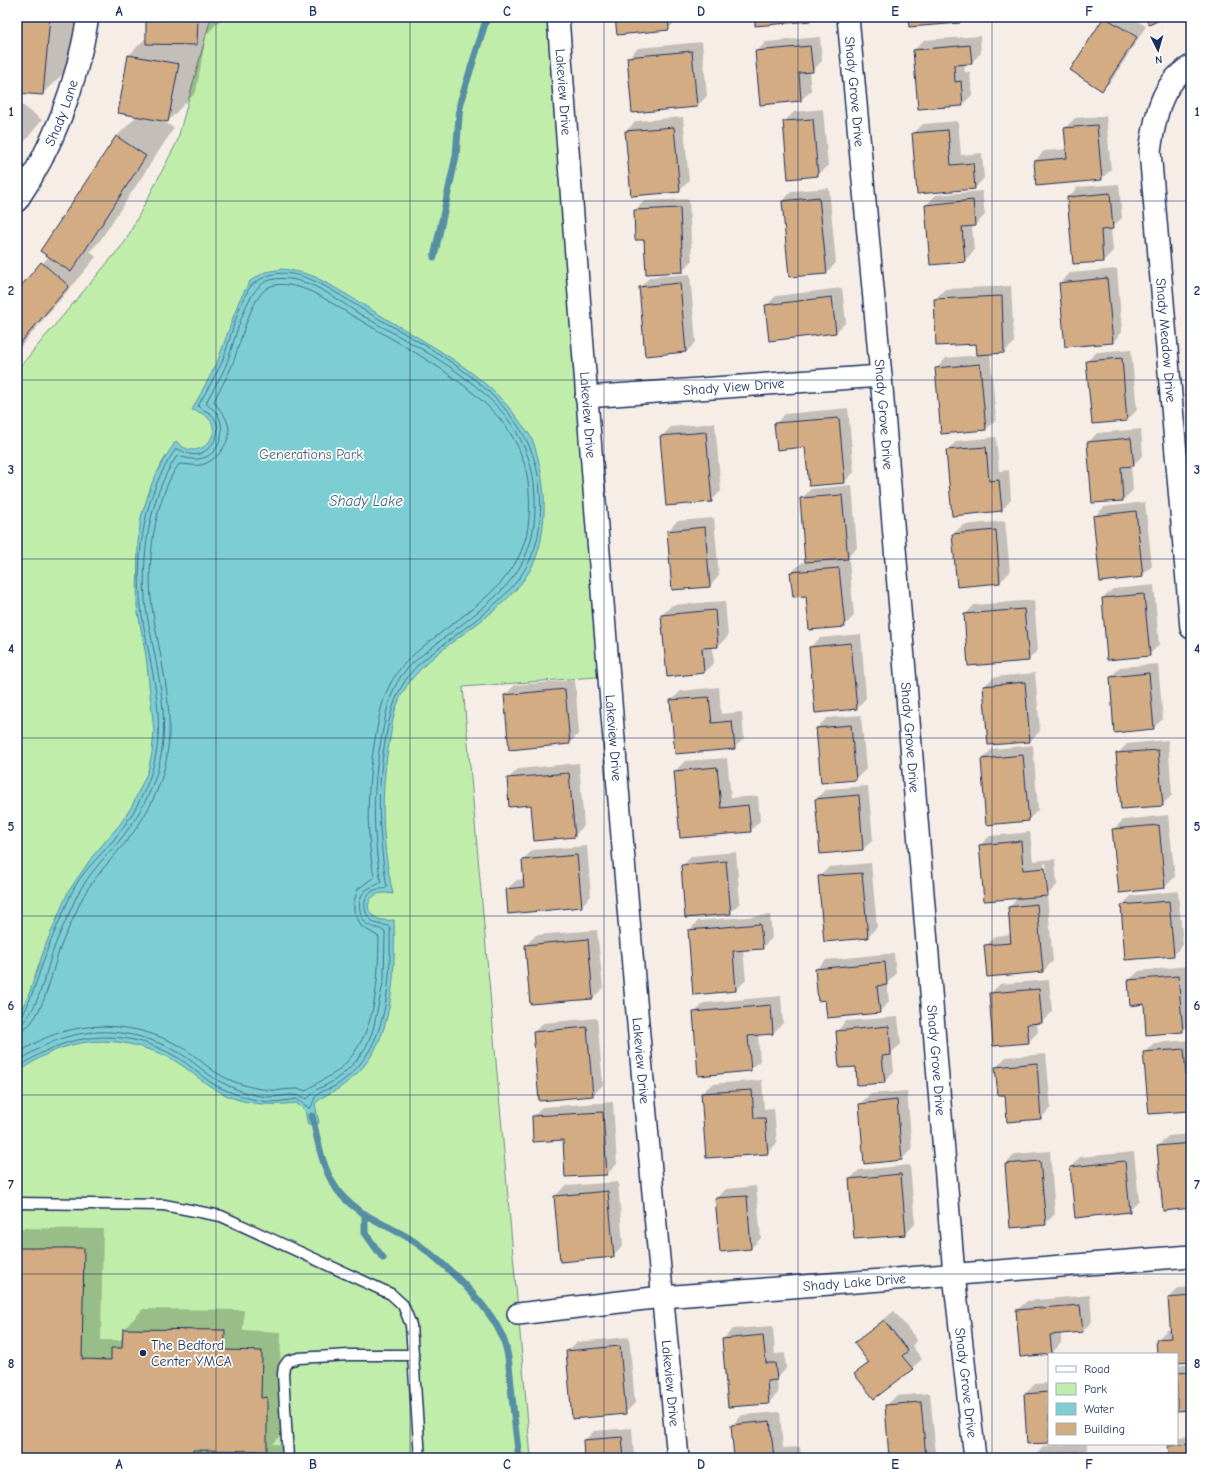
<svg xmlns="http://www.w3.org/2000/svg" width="1208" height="1475" font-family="'Comic Neue',sans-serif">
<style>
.green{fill:#c0edaa;stroke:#6e8e84}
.water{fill:#7dced3;stroke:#568ea4}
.shadow{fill:#0003;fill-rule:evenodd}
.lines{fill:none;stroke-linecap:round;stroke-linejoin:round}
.shore{stroke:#426f8d;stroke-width:1}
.stream{stroke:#568ea4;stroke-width:7}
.building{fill:#d3ac84;stroke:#1b2f5e}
.service-casing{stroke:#1b2f5e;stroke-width:13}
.minor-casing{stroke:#1b2f5e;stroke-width:24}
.service{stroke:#fff;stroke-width:10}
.minor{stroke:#fff;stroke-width:21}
.grid{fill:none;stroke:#1b2f5e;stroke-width:1;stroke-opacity:0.55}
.poi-dot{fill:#1b2f5e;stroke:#fff;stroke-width:1.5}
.labels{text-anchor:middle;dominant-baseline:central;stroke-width:3.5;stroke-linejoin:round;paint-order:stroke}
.street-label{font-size:14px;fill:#1b2f5e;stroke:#fff}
.park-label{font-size:14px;fill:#445e71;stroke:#fff}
.poi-label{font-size:14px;fill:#1b2f5e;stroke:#fff;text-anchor:start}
.water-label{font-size:15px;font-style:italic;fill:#385f81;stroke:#fff}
.neatline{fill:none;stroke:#1b2f5e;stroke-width:1.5}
.grid-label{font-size:13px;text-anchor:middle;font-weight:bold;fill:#1b2f5e}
</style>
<rect width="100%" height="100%" fill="#f6eee6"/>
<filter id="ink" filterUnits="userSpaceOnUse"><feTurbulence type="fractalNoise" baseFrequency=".025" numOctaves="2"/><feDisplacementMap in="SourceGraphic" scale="8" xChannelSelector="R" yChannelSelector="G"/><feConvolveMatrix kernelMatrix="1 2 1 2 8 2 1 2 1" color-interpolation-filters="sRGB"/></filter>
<g filter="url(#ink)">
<path class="green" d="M211 17H558L609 676 463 687 531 1458H17V370L125 242 177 142Z"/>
<path class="water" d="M283 269C294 271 306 273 315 277 341 290 366 307 390 321 437 349 488 376 520 422 524 427 529 433 532 439 539 457 542 476 544 495 545 520 542 551 529 572 496 626 417 649 397 705 393 715 392 727 390 738 380 792 381 840 393 894 361 886 359 925 394 920 395 966 395 1030 363 1067 356 1075 347 1083 338 1089 329 1094 322 1096 315 1104L319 1123 308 1125 305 1110 296 1103C271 1106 243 1105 220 1092 203 1083 189 1069 172 1059 164 1054 153 1051 144 1048 99 1033 53 1043 17 1074V1018L29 994 46 944 68 892 92 857 121 823 132 806 148 771 152 753 154 731 146 656 137 607 138 543 141 517 152 483 163 461 176 441C201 470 237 420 192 410L217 363 239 301 250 281 265 272Z"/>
<g class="shadow">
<path d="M17 17H75L71 66 42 94 17 92Z"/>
<path d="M147 17H223L205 36H206L196 92 168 121 161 120 174 128 99 242 90 251 96 257 17 351V292L49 256 116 137 138 115 119 112 129 55 147 37Z"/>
<path d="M616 17H678V19L668 29Z"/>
<path d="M909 17H964L959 22Z"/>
<path d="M1105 17H1131L1146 26 1112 80 1102 90 1071 70Z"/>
<path d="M980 36 981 53 971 63H964L965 72H970L972 95 962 105 914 50 924 40Z"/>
<path d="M820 37 822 61 812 71H809L811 91 801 100 756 52 766 42Z"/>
<path d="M702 42 707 96 697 106 633 112 628 58 638 48Z"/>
<path d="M17 101 42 120 17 151Z"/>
<path d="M823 109 828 166 818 175 789 178 784 122 794 112Z"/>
<path d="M1106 116 1111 170 1101 179 1035 161 1044 151 1067 149 1065 128 1075 118Z"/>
<path d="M683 117 689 181 679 191 626 131 636 121Z"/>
<path d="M958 121 961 155 982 153 984 178 975 188 913 134 923 124Z"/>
<path d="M1119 184 1122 218 1111 228 1113 251 1103 261 1073 263 1068 197 1078 187Z"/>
<path d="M829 188 836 263 826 273 783 201 792 191Z"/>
<path d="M982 191 985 215 975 225H972L974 251 964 261 926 205 936 195Z"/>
<path d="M689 199 692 261 682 271 645 238 635 211 644 201Z"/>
<path d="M1117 269 1122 332 1113 342 1060 283 1070 273Z"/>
<path d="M690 274 696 342 686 352 640 287 650 277Z"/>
<path d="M1011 286 1014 343 1004 352 990 353 996 420 986 429 937 368 946 358 978 355 977 343 935 299 945 289Z"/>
<path d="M842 288 846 322 836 332 770 340 766 306 776 296Z"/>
<path d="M1131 349 1137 410 1127 420 1093 423 1087 361 1097 352Z"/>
<path d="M848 408 854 472 844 482 806 446 775 424 785 414Z"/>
<path d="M715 423 721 491 711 501 661 437 671 427Z"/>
<path d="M1141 429 1143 455 1133 465H1131L1133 490 1123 500 1093 502 1088 443 1097 433Z"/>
<path d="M996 437 999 471 1009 470 1011 500 1002 510 947 450 957 441Z"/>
<path d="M852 485 857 548 846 559H849L854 616 844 626 807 595 791 573 801 563 806 562 801 499 811 489Z"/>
<path d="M1145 502 1152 566 1142 576 1094 517 1104 507Z"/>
<path d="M714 518 719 576 710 586 668 531 677 521Z"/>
<path d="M1005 521 1010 572 1000 582 957 586 953 534 963 525Z"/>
<path d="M1154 585 1159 645 1149 655 1103 598 1113 589Z"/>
<path d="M1034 600 1038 650 1028 660 965 615 974 605Z"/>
<path d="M725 601 728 636 718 646H712L714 663 704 673 662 615 672 605Z"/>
<path d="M861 634 866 698 857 708 810 647 820 638Z"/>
<path d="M1158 664 1163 719 1153 728 1111 677 1120 667Z"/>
<path d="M1035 673 1040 731 1030 741 984 686 994 677Z"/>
<path d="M575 680 579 733 570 743 505 695 515 685Z"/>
<path d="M719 687 721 714 742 712 744 738 734 748 671 700 681 691Z"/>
<path d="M861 715 866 769 856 779 817 728 827 718Z"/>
<path d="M1168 740 1172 795 1162 805 1117 754 1127 744Z"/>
<path d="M1033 745 1038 810 1028 820 987 824 982 759 992 749Z"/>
<path d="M727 758 731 798 758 796 760 821 750 831 681 837 675 771 685 761Z"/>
<path d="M579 763 584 826 574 836 532 804 508 779 518 769Z"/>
<path d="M868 786 873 840 863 849 816 799 826 789Z"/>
<path d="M1168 815 1175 877 1165 887 1120 892 1113 830 1123 820Z"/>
<path d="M1030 832 1033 861 1055 859 1057 885 1047 895 1053 961 1043 971 986 946 995 936 1011 934 1009 907 1019 897 980 845 990 836ZM1046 863 1048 887H1046L1044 864Z"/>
<path d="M587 846 591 896 581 906 507 889 517 880 524 879 523 860 532 850Z"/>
<path d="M736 852 740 903 730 913 682 866 692 856Z"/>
<path d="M871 863 877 927 867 937 819 877 829 867Z"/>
<path d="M1178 891 1183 945 1173 955 1122 905 1131 896Z"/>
<path d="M770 915 772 938 762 948 743 950 746 980 736 990 689 931 698 921Z"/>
<path d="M597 930 603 988 593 998 526 945 536 935Z"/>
<path d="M894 953 896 974 887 983 889 1002 879 1012 826 999 816 969 826 960Z"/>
<path d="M1187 966 1191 1022 1182 1031 1144 1003 1129 980 1139 971Z"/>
<path d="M1049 980 1052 1012 1042 1022H1037L1038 1032 1028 1042 990 994 1000 984Z"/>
<path d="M781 996 783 1023 773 1033 758 1034 760 1061 750 1070 694 1013 704 1003Z"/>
<path d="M898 1017 901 1044 892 1052 894 1072 884 1082 856 1066 837 1031 846 1021Z"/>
<path d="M597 1018 603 1085 593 1095 534 1032 543 1023Z"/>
<path d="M1191 1040V1107L1189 1110 1144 1053 1154 1043Z"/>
<path d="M1046 1054 1051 1108 1041 1118 1008 1121 1006 1094 996 1067 1006 1057Z"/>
<path d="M762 1080 764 1109 774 1108 777 1143 767 1153 702 1093 712 1084Z"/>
<path d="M907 1091 912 1149 902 1159 860 1104 870 1094Z"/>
<path d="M613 1102 617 1164 607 1174 564 1139 533 1117 542 1107Z"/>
<path d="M1191 1134V1207L1158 1146 1168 1136Z"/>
<path d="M1050 1151 1055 1214 1045 1224 1006 1164 1015 1154Z"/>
<path d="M1134 1152 1139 1201 1129 1211 1071 1167 1080 1157Z"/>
<path d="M910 1165 915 1224 906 1234 850 1179 859 1170Z"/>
<path d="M618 1182 623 1246 613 1256 555 1196 565 1186Z"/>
<path d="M756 1186 761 1238 751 1248 716 1199 726 1189Z"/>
<path d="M17 1228 103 1229 101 1340H120L124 1337V1329L143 1309 244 1310 243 1330 281 1332 280 1378 286 1430 272 1444 293 1445 295 1458H17Z"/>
<path d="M1191 1287V1360L1177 1361V1354H1158L1157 1340 1167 1330 1172 1329 1169 1298 1179 1288Z"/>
<path d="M1090 1295 1092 1322 1082 1331 1061 1333V1343L1052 1353 1017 1310 1027 1301Z"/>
<path d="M894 1311 917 1340 912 1346 922 1359 912 1368 856 1374 869 1361 855 1343Z"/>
<path d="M773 1326 775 1354 785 1353 786 1369 777 1378 778 1393 768 1403 723 1339 733 1329Z"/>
<path d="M629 1337 635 1403 625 1413 567 1351 577 1342Z"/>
<path d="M1191 1363V1427L1189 1409 1177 1410V1365Z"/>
<path d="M1049 1383V1442L1025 1394 1035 1384Z"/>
<path d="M930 1393 936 1455 933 1458H890L886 1406 896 1396Z"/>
<path d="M780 1412 783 1448 800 1447 801 1458H735L732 1425 742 1415Z"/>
<path d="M632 1428 634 1458H585L584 1441 594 1431Z"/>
<path d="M1191 1436V1458H1171L1170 1447 1172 1444H1177V1439L1179 1437Z"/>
<path d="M1068 1444H1087L1088 1458H1035V1456L1044 1446Z"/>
</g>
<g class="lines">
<g class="shore">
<path d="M17 1019 22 1017C34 993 40 969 49 945 56 928 64 911 71 894 80 874 97 859 111 843 132 818 150 787 156 754 165 706 147 655 141 608 135 556 144 492 176 449 183 450 190 457 199 454 214 449 224 429 213 416 209 411 201 410 198 406 206 391 215 377 222 362 230 342 238 301 252 285 255 282 261 279 265 277 279 270 298 274 312 280 331 288 350 302 367 312 417 341 474 369 510 415 526 435 536 456 539 482 549 568 510 594 448 641 433 653 415 664 405 681 394 698 390 716 386 736 376 790 378 833 387 887 383 890 379 888 375 890 360 895 363 917 375 923 380 926 386 924 390 927 391 970 389 1030 360 1064 353 1072 344 1081 335 1086 330 1089 323 1090 318 1094 313 1098 313 1105 310 1109L297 1099C288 1100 279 1102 270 1102 255 1101 237 1095 223 1089 205 1082 191 1064 173 1055 122 1026 62 1033 17 1069"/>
<path d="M17 1024C20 1023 23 1023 25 1020 39 1006 47 968 54 948 57 939 62 929 66 920 72 908 76 895 84 884 93 870 104 858 115 846 137 820 155 789 161 755 170 708 153 654 146 608 140 561 149 495 177 456 184 457 190 460 198 459 219 457 227 432 218 415 216 410 208 407 206 403 212 390 221 378 226 365 235 342 244 291 267 281 281 276 296 279 309 284 328 291 346 306 363 316 412 344 472 373 507 418 522 438 531 459 534 483 542 568 504 592 444 638 429 650 412 661 401 676 389 694 386 714 382 735 372 785 372 832 381 882 377 886 370 886 365 891 356 900 359 918 368 925 374 928 381 928 385 932L384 979 373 1030 366 1047 356 1061 343 1074 332 1082 316 1090 307 1099C292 1092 287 1096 272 1097 257 1097 238 1091 225 1084 206 1076 193 1059 174 1050 121 1023 65 1025 17 1063"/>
<path d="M17 1030C22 1029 27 1028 31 1023 46 1004 51 975 59 951 62 942 67 932 71 923 77 911 81 898 89 887 98 874 108 863 118 851 142 825 162 790 167 755 175 706 159 655 152 607 146 565 154 498 179 464 186 464 194 466 201 465 217 461 233 441 228 424 224 411 218 410 214 401 219 390 226 379 231 368 240 347 250 294 271 286 282 282 296 286 307 290 325 297 343 311 360 320 408 349 462 376 500 419 515 437 525 458 528 482 538 565 497 590 438 635 423 647 407 658 397 673 385 690 380 709 377 729 367 780 365 826 374 877L358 889 354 901V911L361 926 379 937C378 983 377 1034 341 1068 330 1078 316 1082 306 1091 294 1086 282 1092 270 1090 256 1089 241 1085 228 1079 210 1072 196 1054 178 1045 127 1018 63 1019 17 1055"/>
</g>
<g class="stream">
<path d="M434 257 456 156 460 103 487 17"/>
<path d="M312 1116C318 1140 321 1164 334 1185 349 1210 376 1220 400 1233 432 1250 484 1299 500 1332 509 1349 509 1367 511 1385 513 1410 516 1434 519 1458"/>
<path d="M365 1214V1233L383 1258"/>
</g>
</g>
<g class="building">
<path d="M17 17H50L43 95 17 93Z"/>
<path d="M146 17H198L197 45 146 44Z"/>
<path d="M615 17H668L669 30 617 35Z"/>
<path d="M755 17H810V21L755 26Z"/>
<path d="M908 17H959L960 23 909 27Z"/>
<path d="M1104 17 1137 37 1102 91 1070 70Z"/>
<path d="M1145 17H1166L1149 25Z"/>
<path d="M970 45 972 64 954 65 955 82 961 81 963 106 918 109 913 50Z"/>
<path d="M810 46 813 72 799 73 801 101 760 105 755 51Z"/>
<path d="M692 51 697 107 632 113 627 57Z"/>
<path d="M128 55 179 64 168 122 118 113Z"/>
<path d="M813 119 818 176 788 179 783 121Z"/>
<path d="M1097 125 1102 180 1036 186 1034 161 1067 158 1064 128Z"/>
<path d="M674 127 680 192 631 196 625 131Z"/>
<path d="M948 130 951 165 973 163 975 189 917 194 912 133Z"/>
<path d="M116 136 146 156 71 272 40 251Z"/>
<path d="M1110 193 1113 229 1101 230 1103 262 1073 264 1067 197Z"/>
<path d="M819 197 827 274 789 277 782 201Z"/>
<path d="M973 200 975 226 962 227 965 262 930 265 925 205Z"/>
<path d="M680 208 683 272 646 274 644 240H635L634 210Z"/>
<path d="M41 262 69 286 17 347V291Z"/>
<path d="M1107 278 1113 343 1065 347 1059 283Z"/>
<path d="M680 283 686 352 645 356 639 287Z"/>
<path d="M1002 296 1004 353 977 355 976 344 936 346 934 299Z"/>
<path d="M832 297 836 333 769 341 765 305Z"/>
<path d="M1122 358 1127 421 1092 424 1086 361Z"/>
<path d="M980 364 986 430 941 434 935 368Z"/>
<path d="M839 418 845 483 809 486 805 447 777 450 774 423Z"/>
<path d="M706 432 712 502 666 506 660 436Z"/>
<path d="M1131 438 1134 466 1121 467 1123 501 1092 503 1087 442Z"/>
<path d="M986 447 989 481 999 480 1002 511 952 516 946 450Z"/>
<path d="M842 495 848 559 805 562 800 498Z"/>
<path d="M1136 511 1143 577 1100 582 1093 516Z"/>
<path d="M705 527 710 587 672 590 667 531Z"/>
<path d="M996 530 1000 583 957 587 952 534Z"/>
<path d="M839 568 845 627 809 630 806 596 793 597 790 572Z"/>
<path d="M1144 594 1150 656 1107 660 1102 598Z"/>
<path d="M1024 609 1029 661 968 666 964 614Z"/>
<path d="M715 610 718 647 702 648 704 673 667 677 661 615Z"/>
<path d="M851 643 857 709 815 713 809 647Z"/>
<path d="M1149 673 1154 729 1114 733 1110 677Z"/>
<path d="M1025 682 1030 742 988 745 983 686Z"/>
<path d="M565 689 570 744 509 750 504 695Z"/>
<path d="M709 697 712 723 732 721 735 749 675 754 670 700Z"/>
<path d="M851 725 856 780 821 783 816 728Z"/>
<path d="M1158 750 1163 806 1121 809 1116 753Z"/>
<path d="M1023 755 1029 821 986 825 981 759Z"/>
<path d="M717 767 721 808 748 805 751 832 680 838 674 771Z"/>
<path d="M569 773 575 837 534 841 531 805 509 807 507 778Z"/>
<path d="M859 795 863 850 820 854 815 799Z"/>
<path d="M1159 825 1165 888 1119 893 1112 829Z"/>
<path d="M1021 841 1023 870 1045 868 1048 896 984 901 979 845Z"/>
<path d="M577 855 582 907 508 914 506 889 524 887 522 860Z"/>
<path d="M726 861 731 914 685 918 681 865Z"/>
<path d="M862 873 868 938 824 942 818 876Z"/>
<path d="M1169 901 1174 956 1125 960 1121 905Z"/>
<path d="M1037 904 1043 972 987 977 984 945 1011 943 1008 907Z"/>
<path d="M760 924 763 949 733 951 736 991 693 995 688 930Z"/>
<path d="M588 939 593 999 530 1004 525 945Z"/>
<path d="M885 962 887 985 877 986 880 1013 827 1018 825 1000 818 1001 815 969Z"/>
<path d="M1178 976 1183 1032 1146 1035 1144 1004 1130 1006 1128 980Z"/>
<path d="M1039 989 1042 1023 1027 1024 1029 1043 993 1046 989 993Z"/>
<path d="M771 1005 773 1034 748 1036 751 1071 698 1076 693 1012Z"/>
<path d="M889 1026 891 1055 882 1056 885 1083 857 1085 856 1067 839 1068 836 1031Z"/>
<path d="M587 1027 593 1096 539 1101 533 1032Z"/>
<path d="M1184 1049 1189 1111 1149 1114 1143 1052Z"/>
<path d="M1037 1063 1041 1119 1007 1122 1005 1095H998L995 1067Z"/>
<path d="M752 1090 754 1118H765L768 1154 706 1158 701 1093Z"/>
<path d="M897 1100 902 1160 864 1164 859 1104Z"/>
<path d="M603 1112 607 1175 565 1177 563 1140 533 1142 532 1116Z"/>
<path d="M1191 1143V1208L1163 1211 1157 1146Z"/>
<path d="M1040 1161 1046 1225 1010 1228 1005 1164Z"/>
<path d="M1125 1161 1130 1212 1075 1218 1070 1167Z"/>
<path d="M901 1174 906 1235 854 1239 849 1179Z"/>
<path d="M608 1191 614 1257 560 1262 554 1196Z"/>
<path d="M747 1196 751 1249 720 1252 715 1198Z"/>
<path d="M17 1248H84L82 1359 111 1360V1348H122L123 1329 225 1330 224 1350 262 1351 261 1398 267 1397V1451L193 1450V1458H17Z"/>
<path d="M1191 1296V1361L1177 1362V1354H1157L1156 1339 1171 1338 1168 1298Z"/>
<path d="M1080 1305 1083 1332 1050 1335 1052 1354 1020 1357 1016 1310Z"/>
<path d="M884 1320 908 1351 902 1356 913 1369 874 1399 854 1374 869 1363 854 1343Z"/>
<path d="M763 1335 766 1363H775L777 1380 767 1381 769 1404 728 1407 722 1339Z"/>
<path d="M620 1346 626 1414 572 1419 566 1351Z"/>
<path d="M1191 1372V1428H1189L1188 1410 1177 1411V1373Z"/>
<path d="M1049 1392V1443L1027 1444 1024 1394Z"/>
<path d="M921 1402 926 1458H889L885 1405Z"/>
<path d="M770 1421 774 1458 791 1456V1458H734L731 1425Z"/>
<path d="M622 1437 624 1458H584L583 1440Z"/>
<path d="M1191 1444V1458H1170L1168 1446Z"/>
<path d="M1077 1452 1078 1458H1034L1033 1456Z"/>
</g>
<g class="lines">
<defs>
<g id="service">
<path d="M17 1203 164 1205 221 1216 391 1294 403 1305 411 1325 420 1458"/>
<path d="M288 1458 283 1374 284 1367 288 1361 299 1358 349 1355H413"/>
</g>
<g id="minor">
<path id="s1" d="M558 17C594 498 631 978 678 1458"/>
<path id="s2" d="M848 17 881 376 954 1275 975 1458"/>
<path id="s3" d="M1191 66C1160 83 1155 119 1150 151L1191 628"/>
<path id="s4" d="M17 201C54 146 77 82 88 17"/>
<path id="s5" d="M586 397 881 376"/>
<path id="s6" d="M518 1314 662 1297 1191 1256"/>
</g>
</defs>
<use href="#service" class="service-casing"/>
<use href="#minor" class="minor-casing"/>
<use href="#service" class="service"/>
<use href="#minor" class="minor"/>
</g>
</g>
<path class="grid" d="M216 17V1458M410 17V1458M604 17V1458M798 17V1458M992 17V1458M17 201H1191M17 380H1191M17 559H1191M17 738H1191M17 916H1191M17 1095H1191M17 1274H1191"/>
<circle class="poi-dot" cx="143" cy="1353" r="4"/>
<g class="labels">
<g class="street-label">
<text stroke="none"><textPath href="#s1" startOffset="75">Lakeview Drive</textPath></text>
<text stroke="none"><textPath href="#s2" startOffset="75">Shady Grove Drive</textPath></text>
<text stroke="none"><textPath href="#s4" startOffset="99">Shady Lane</textPath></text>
<text stroke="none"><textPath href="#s3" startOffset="288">Shady Meadow Drive</textPath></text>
<text stroke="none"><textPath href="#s5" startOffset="148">Shady View Drive</textPath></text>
<text stroke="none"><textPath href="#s1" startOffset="399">Lakeview Drive</textPath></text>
<text stroke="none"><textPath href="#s2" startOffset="399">Shady Grove Drive</textPath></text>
<text stroke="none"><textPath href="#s1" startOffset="723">Lakeview Drive</textPath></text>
<text stroke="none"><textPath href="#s2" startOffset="723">Shady Grove Drive</textPath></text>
<text stroke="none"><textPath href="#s1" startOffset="1047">Lakeview Drive</textPath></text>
<text stroke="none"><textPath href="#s2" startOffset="1047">Shady Grove Drive</textPath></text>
<text stroke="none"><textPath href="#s6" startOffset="338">Shady Lake Drive</textPath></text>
<text stroke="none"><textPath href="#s1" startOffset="1371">Lakeview Drive</textPath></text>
<text stroke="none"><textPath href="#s2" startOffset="1371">Shady Grove Drive</textPath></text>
</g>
<g class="park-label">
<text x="311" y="454">Generations Park</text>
</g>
<g class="poi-label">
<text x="151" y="1345">The Bedford<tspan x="151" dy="16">Center YMCA</tspan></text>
</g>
<g class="water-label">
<text x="366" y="501">Shady Lake</text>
</g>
</g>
<rect width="1208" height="1475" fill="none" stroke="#fff" stroke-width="44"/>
<rect x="1048" y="1353" width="130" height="92" fill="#ffffff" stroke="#a4acbf"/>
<rect x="1056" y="1366" width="20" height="6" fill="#ffffff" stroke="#a4acbf"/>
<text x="1084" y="1373" font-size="12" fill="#1b2f5e">Road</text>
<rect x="1056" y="1383" width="20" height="12" fill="#c0edaa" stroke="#a4acbf"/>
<text x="1084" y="1393" font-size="12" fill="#1b2f5e">Park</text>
<rect x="1056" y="1403" width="20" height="12" fill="#7dced3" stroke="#a4acbf"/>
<text x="1084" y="1413" font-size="12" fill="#1b2f5e">Water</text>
<rect x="1056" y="1423" width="20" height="12" fill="#d3ac84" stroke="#a4acbf"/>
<text x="1084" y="1433" font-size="12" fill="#1b2f5e">Building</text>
<g transform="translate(1158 50) rotate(175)" stroke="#ffffff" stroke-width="3" paint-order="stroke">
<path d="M0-3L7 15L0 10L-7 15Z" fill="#1b2f5e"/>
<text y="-6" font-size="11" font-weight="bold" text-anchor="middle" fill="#1b2f5e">N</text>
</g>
<rect x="22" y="22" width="1164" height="1431" class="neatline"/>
<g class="grid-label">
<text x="119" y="16">A</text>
<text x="313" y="16">B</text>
<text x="507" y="16">C</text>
<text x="701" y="16">D</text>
<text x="895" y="16">E</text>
<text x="1089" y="16">F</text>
<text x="11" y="116">1</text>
<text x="1197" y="116">1</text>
<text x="11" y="295">2</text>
<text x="1197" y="295">2</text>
<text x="11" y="474">3</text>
<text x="1197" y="474">3</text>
<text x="11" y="653">4</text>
<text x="1197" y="653">4</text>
<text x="11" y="831">5</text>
<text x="1197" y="831">5</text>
<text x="11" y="1010">6</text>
<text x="1197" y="1010">6</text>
<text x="11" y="1189">7</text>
<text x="1197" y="1189">7</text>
<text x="11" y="1368">8</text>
<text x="1197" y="1368">8</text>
<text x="119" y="1469">A</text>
<text x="313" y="1469">B</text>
<text x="507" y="1469">C</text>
<text x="701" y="1469">D</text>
<text x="895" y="1469">E</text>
<text x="1089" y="1469">F</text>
</g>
</svg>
